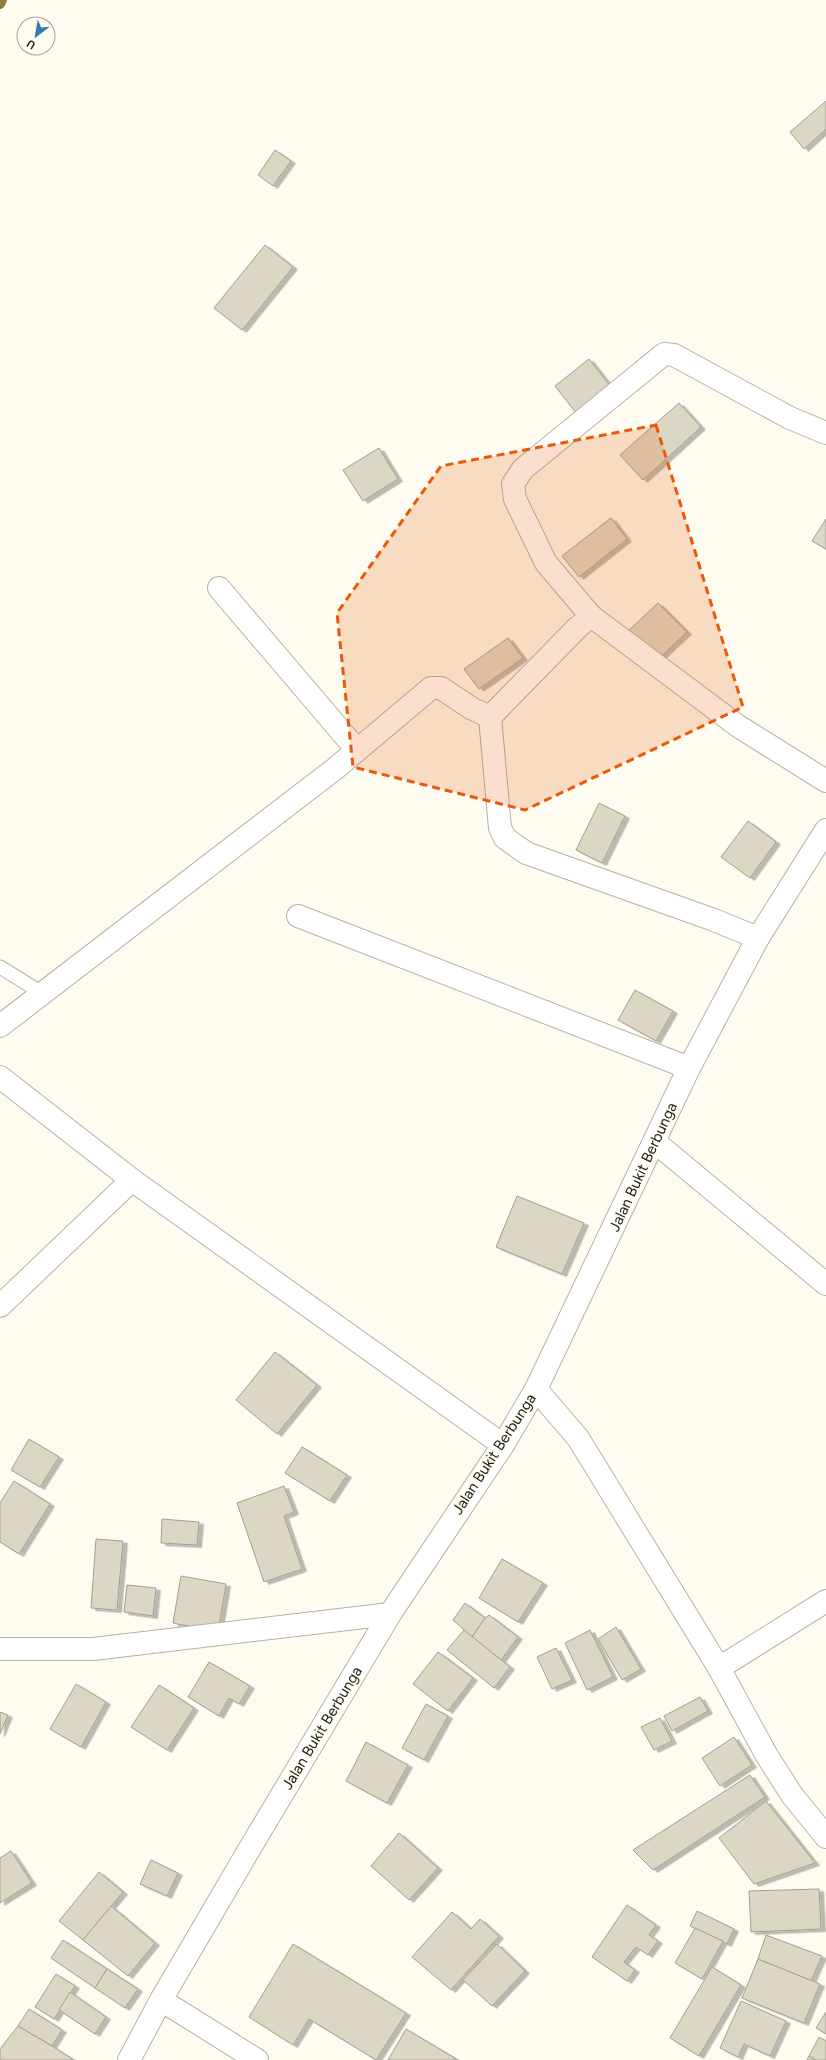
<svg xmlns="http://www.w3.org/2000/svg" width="826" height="2060" font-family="Figtree,sans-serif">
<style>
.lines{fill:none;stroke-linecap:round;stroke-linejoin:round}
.stream{stroke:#8c7c3e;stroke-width:10}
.building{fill:#dcd7c5;stroke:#a39f8e;filter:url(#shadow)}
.service-casing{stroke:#b7b2a1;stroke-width:15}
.minor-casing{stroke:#b7b2a1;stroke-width:24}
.tertiary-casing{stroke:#b7b2a1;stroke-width:24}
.primary-casing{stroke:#b7b2a1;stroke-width:24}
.service{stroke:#fff;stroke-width:13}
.minor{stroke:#fff;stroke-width:22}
.tertiary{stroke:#fff;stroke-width:22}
.primary{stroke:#fff;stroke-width:22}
.marked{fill:#e8590c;fill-opacity:0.2;stroke:#e8590c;stroke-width:3;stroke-dasharray:8 5;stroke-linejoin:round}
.labels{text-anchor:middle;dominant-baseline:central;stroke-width:3;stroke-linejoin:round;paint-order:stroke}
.street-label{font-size:15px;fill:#1f1e17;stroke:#fefcf0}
</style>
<defs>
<filter id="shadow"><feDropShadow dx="4.5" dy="2.5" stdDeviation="0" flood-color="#0004"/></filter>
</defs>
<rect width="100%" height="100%" fill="#fefcf0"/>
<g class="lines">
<path class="stream" d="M0 4 2 0"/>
</g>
<g class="building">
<path d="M826 101V129L804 149 790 132Z"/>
<path d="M275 150 291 161 273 186 258 175Z"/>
<path d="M265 245 293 267 242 330 214 308Z"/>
<path d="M589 359 611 387 576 413 555 386Z"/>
<path d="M679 403 701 427 643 480 620 455Z"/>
<path d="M379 448 398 479 363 501 343 470Z"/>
<path d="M611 518 627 539 579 577 562 556Z"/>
<path d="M826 519V549L812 541Z"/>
<path d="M658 603 687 632 654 663 626 633Z"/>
<path d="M508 638 523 658 479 689 464 669Z"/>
<path d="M599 803 625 816 602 863 576 850Z"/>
<path d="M748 821 776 842 750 878 721 857Z"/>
<path d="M635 990 673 1011 656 1041 618 1020Z"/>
<path d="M517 1196 584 1223 562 1274 496 1247Z"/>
<path d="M275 1352 317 1385 277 1434 236 1400Z"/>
<path d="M29 1439 59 1457 40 1487 11 1470Z"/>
<path d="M302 1447 347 1475 330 1501 285 1473Z"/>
<path d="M14 1481 50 1504 19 1554 0 1542V1503Z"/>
<path d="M284 1486 294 1512 284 1516 302 1569 264 1582 237 1503Z"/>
<path d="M162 1519 199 1522 197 1545 161 1543Z"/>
<path d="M96 1539 123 1541 117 1610 91 1608Z"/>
<path d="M502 1559 543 1583 518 1622 479 1598Z"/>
<path d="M181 1576 226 1584 218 1632 173 1623Z"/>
<path d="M127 1585 156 1588 153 1616 124 1612Z"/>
<path d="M465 1603 485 1618 472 1637 453 1620Z"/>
<path d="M489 1615 518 1637 501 1660 472 1637 485 1618Z"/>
<path d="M616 1627 641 1669 622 1680 598 1639Z"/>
<path d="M464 1630 510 1667 494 1688 447 1650Z"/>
<path d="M590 1630 613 1677 587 1690 565 1643Z"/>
<path d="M556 1648 572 1680 552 1689 537 1657Z"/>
<path d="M438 1652 473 1678 448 1711 413 1684Z"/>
<path d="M209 1662 250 1686 239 1704 229 1698 219 1716 188 1697Z"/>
<path d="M76 1684 106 1702 81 1747 50 1729Z"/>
<path d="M159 1685 194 1708 167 1750 131 1727Z"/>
<path d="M700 1697 708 1711 672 1731 664 1716Z"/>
<path d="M426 1704 448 1716 424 1760 402 1748Z"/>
<path d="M0 1712 8 1715 0 1734Z"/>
<path d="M660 1718 672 1741 654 1750 641 1727Z"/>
<path d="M734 1737 752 1765 720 1786 702 1758Z"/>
<path d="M366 1742 408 1765 387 1803 346 1781Z"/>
<path d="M750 1775 765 1797 653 1870 633 1850Z"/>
<path d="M766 1801 815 1863 754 1884 719 1838Z"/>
<path d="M399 1833 438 1868 409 1900 371 1866Z"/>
<path d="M11 1851 32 1883 0 1903V1858Z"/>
<path d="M151 1860 178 1873 167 1896 140 1884Z"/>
<path d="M99 1872 123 1892 83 1940 59 1921Z"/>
<path d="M819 1889 821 1929 751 1932 749 1891Z"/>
<path d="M627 1905 656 1925 649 1935 658 1941 648 1955 636 1947 624 1962 635 1970 627 1981 592 1957Z"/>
<path d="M111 1906 155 1943 128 1976 83 1940Z"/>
<path d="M697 1911 734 1929 727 1944 690 1926Z"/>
<path d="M452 1912 471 1929 480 1919 499 1936 451 1990 412 1957Z"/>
<path d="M695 1928 723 1941 702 1979 675 1963Z"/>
<path d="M766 1935 822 1956 811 1981 758 1959Z"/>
<path d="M63 1940 107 1969 95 1988 51 1958Z"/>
<path d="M293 1944 406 2013 376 2060 309 2019 293 2045 249 2017Z"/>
<path d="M497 1944 525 1971 492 2006 463 1980Z"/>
<path d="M758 1959 820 1984 804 2023 742 1998Z"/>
<path d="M712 1967 741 1985 699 2056 670 2038Z"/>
<path d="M107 1969 138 1989 125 2008 95 1988Z"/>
<path d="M56 1974 75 1986 54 2019 35 2007Z"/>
<path d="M70 1992 106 2017 95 2034 59 2010Z"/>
<path d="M741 2001 786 2021 770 2056 744 2044 738 2057 720 2048Z"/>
<path d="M29 2009 62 2030 52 2046 18 2026Z"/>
<path d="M826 2012V2034L816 2028Z"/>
<path d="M18 2026 52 2046 74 2060H0V2049Z"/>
<path d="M406 2029 458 2060H388Z"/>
<path d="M819 2037 826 2041V2060H816L809 2056Z"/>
<path d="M809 2056 816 2060H807Z"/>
</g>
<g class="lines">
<defs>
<path id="service" d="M0 967 42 993"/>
<g id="minor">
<path d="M826 433 790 418 674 355 664 354 523 469 513 484 515 499 546 563 591 616 738 726 826 781"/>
<path d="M219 588 357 750"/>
<path d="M490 717 500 828 505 838 526 853 714 920 758 938"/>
<path d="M298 916 689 1068"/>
<path d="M0 1026 336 768 431 688H441L471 708 490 717 577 628 591 616"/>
<path d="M0 1077 132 1180 503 1445"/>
<path d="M655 1142 826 1284"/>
<path d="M0 1306 132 1180"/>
<path d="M0 1649H93L390 1614"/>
<path d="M719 1668 826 1601"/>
<path d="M161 2000 257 2060"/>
</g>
<path id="tertiary" d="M536 1389 578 1438 719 1668 767 1756 792 1795 826 1837"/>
<path id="primary" d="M129 2060 161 2000 250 1848 390 1614 503 1445 536 1389 689 1068 758 938 826 830"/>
</defs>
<use href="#service" class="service-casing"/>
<use href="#minor" class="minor-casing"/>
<use href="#tertiary" class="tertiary-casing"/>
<use href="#primary" class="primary-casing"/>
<use href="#service" class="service"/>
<use href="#minor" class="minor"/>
<use href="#tertiary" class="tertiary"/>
<use href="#primary" class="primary"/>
</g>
<path class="marked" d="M656 425 743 707 525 810 353 767 337 613 441 466Z"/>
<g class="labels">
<g class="street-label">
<text transform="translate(643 1167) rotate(-65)">Jalan Bukit Berbunga</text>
<text transform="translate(494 1454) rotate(-57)">Jalan Bukit Berbunga</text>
<text transform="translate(322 1728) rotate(-59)">Jalan Bukit Berbunga</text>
</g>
</g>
<g transform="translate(36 36) rotate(211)"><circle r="19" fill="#fefcf0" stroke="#a5a399"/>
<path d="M0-3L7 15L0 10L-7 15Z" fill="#3579af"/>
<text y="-6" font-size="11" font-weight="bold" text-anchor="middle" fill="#1f1e17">U</text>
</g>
</svg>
